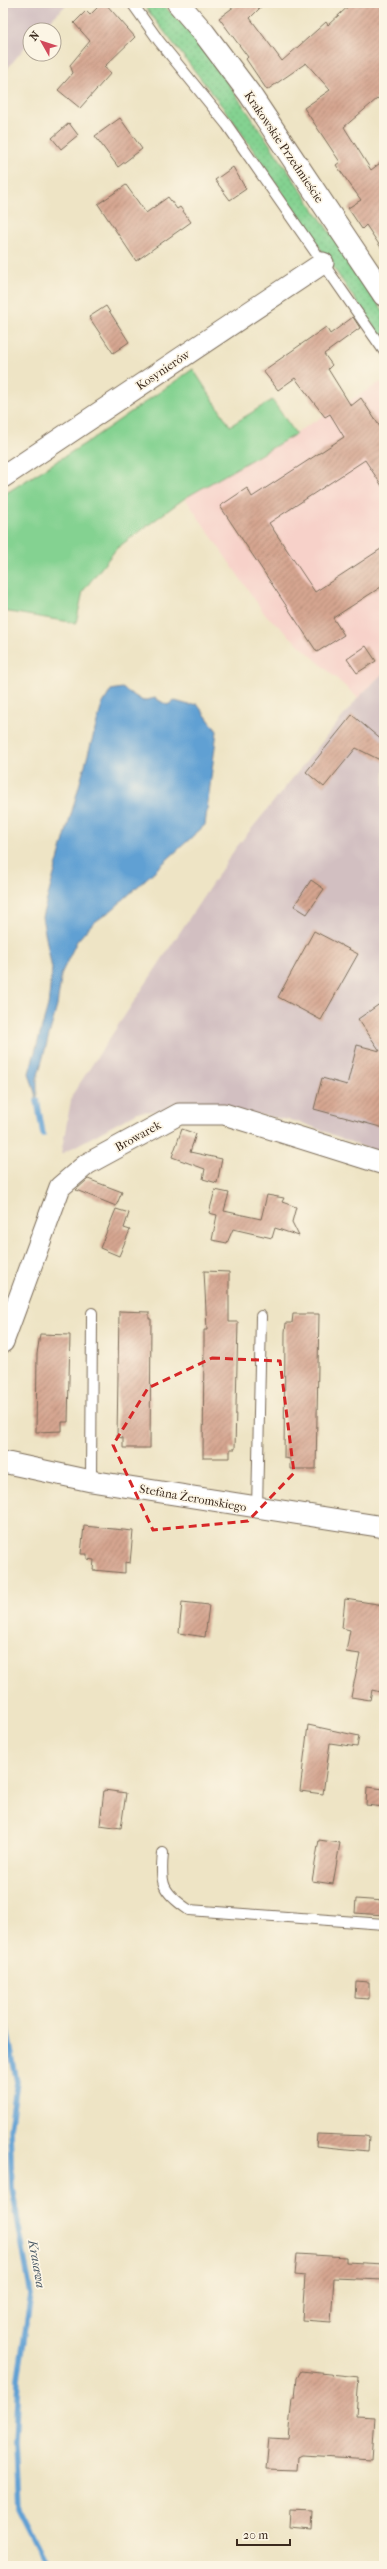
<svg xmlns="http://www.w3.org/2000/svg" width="387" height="2569" font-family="'IM FELL French Canon',serif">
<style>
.built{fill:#f7d1c9}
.industrial{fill:#d2bfc1}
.grass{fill:url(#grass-dots);stroke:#607e58}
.garden{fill:#84d291;stroke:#607e58}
.water{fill:#61a0d3;stroke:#4e6578}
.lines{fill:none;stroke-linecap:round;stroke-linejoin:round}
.stream{stroke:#61a0d3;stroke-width:5.5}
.building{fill:url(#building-hatch)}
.service-casing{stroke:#7a6b58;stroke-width:12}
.minor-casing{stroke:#7a6b58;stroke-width:23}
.tertiary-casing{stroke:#7a6b58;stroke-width:24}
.service{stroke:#fff;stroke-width:10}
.minor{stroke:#fff;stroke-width:21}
.tertiary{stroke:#fff;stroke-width:22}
.marked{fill:none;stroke:#d62828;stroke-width:3;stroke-dasharray:8 5;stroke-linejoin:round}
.labels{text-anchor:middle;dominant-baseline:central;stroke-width:3.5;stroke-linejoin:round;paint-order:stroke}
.street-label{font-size:12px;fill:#3b2a1e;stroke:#fcf5e5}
.water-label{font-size:13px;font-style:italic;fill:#4a5966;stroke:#fcf5e5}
</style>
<defs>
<pattern id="grass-dots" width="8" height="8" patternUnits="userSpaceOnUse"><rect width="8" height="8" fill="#84d291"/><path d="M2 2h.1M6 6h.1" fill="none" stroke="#73b47d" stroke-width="1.8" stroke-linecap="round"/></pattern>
<pattern id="building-hatch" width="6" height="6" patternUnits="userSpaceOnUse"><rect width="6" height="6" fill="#d5a590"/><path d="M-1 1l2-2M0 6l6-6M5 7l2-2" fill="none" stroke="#ae8775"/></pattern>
</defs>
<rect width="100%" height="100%" fill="#fcf5e5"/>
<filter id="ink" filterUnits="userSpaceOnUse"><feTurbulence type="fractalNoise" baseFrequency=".025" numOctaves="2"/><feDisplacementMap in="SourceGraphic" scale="8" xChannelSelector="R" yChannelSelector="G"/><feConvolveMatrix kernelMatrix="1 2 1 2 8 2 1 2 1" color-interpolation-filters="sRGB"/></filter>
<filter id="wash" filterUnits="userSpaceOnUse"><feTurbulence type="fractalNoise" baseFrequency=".012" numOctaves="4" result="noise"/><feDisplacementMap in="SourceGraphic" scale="16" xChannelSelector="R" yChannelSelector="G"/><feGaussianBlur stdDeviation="0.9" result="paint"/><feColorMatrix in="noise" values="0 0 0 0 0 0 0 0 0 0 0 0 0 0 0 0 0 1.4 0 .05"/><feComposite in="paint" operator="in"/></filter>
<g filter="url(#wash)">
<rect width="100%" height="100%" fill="#eee4c5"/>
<path class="built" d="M381 382 384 387V672L358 698 264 613 185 498Z"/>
<g class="industrial">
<path d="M3 3H68L41 30H30V41L3 74Z"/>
<path d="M384 672V1155L300 1122 219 1108 138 1112 61 1154 72 1095 235 849 358 698Z"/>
</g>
<path class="grass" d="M142 3H161L185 27 221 73 384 312V342L232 119Z"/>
<path class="garden" d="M193 369 230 426 272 400 296 434 185 498 117 548 83 591 76 623 3 611V495L89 441Z"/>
<path class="water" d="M122 688 143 701 155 698 167 705 175 701 189 705 197 704 217 731 205 825 113 909 92 924 77 941 62 972 57 1006 37 1079V1100L29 1073 48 1006 52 969 42 917 102 705 111 690Z"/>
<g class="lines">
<g class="stream">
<path d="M37 1100 43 1134"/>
<path d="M3 1538V1557"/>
<path d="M3 2008 17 2082 10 2128 12 2188 31 2295 18 2378 15 2444 18 2507 48 2566"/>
</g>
</g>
<g id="blocks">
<g class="building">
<path d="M102 3H105L135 37 104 67 111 73 80 108 58 90 73 73 70 65 90 41 74 23 86 11 90 15Z"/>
<path d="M239 3H265L250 18 282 61 326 22 328 25 352 3H384V93L344 127 371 170 384 160V252L366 225 362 229 348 208 361 200 336 165 340 162 304 108 330 90 306 63 267 90 246 59 248 57 219 18Z"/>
<path d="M120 118 142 149 118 167 95 136Z"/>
<path d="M69 123 78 135 61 149 52 138Z"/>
<path d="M233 167 246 189 230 200 215 180Z"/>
<path d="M126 185 146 213 168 197 177 209 180 207 191 222 136 261 98 204Z"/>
<path d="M106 306 129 342 113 353 89 317Z"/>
<path d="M353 317 360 328 324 354 332 365 328 369 351 406 361 398 384 433V489L365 460 269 523 315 592 384 547V585L333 618 344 635 317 652 220 506 247 488 252 497 344 437 330 414 325 417 295 378 278 390 263 371 326 327 330 334Z"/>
<path d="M366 646 376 661 357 673 347 659Z"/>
<path d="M352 715 384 742V762L356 748 324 787 306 772Z"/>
<path d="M311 880 324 889 307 914 294 906Z"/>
<path d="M314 931 358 954 321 1020 278 997Z"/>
<path d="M384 1001V1128L314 1109 322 1078 347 1085 357 1045 380 1051 358 1019Z"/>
<path d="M182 1129 196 1134 190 1152 222 1159 217 1183 203 1179 205 1169 172 1157Z"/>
<path d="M88 1179 122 1192 116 1206 76 1190Z"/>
<path d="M215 1190 229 1193 224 1211 261 1219 267 1195 284 1198 282 1202 296 1207 292 1222 299 1236 275 1228 272 1238 233 1229 227 1243 212 1240 217 1215 209 1213Z"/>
<path d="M116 1209 129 1213 124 1228 130 1230 119 1256 100 1248Z"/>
<path d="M204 1271 229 1272V1322H238L235 1449H230V1458H203L204 1341V1330H207Z"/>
<path d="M119 1311 149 1312V1319H151L150 1448H123V1438L117 1437Z"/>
<path d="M293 1314H319L316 1469H290V1459L284 1458 285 1332 286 1323H292Z"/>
<path d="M40 1334 70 1335 68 1422H62V1431L36 1432 37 1354Z"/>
<path d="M84 1526 133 1531 130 1563 125 1562V1573L93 1570 94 1560 87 1559V1554H81Z"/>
<path d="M345 1599 384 1605V1693L372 1690 370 1700 351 1697 360 1654 346 1652 350 1630 342 1628Z"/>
<path d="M182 1602 209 1605 205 1637 179 1633Z"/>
<path d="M308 1725 359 1736 357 1747 330 1743 323 1794 300 1791Z"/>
<path d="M367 1787 384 1789V1807L366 1805Z"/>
<path d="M104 1790 126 1793 121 1828 100 1825Z"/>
<path d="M319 1840 340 1843 333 1884 312 1881Z"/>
<path d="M356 1899 384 1901V1915L355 1913Z"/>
<path d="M356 1981 369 1982V1999L355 1998Z"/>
<path d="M317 2134 365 2136 369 2137 368 2151 316 2146Z"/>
<path d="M297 2254 346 2257V2262L384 2264V2280L334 2278 331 2322 302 2320 305 2276 295 2275Z"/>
<path d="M301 2371 359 2377 356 2416 375 2417 372 2459 302 2455 298 2457 297 2470 266 2469 269 2438 288 2439 292 2398H295L297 2378Z"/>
<path d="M290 2511 312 2512 311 2530 289 2528Z"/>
</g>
</g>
</g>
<g filter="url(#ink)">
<use href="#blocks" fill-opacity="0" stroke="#7a6b58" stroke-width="1"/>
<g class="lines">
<defs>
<g id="service">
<path d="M132 3 159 41 227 125 384 351"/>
<path d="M91 1481 92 1313"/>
<path d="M257 1509 261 1316"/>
<path d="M163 1853C160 1884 162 1892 189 1910L384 1924"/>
</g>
<g id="minor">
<path d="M3 477 323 263"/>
<path d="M3 1342 60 1187 87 1164 179 1114H224L384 1164"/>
<path d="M3 1462 91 1481 384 1527"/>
</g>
<path id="tertiary" d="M178 3 204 33 249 93 384 295"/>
</defs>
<use href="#service" class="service-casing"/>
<use href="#minor" class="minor-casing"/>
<use href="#tertiary" class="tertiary-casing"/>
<use href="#service" class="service"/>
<use href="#minor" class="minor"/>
<use href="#tertiary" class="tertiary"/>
</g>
</g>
<path class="marked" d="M212 1358 280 1361 294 1473 248 1521 153 1530 113 1445 148 1388Z"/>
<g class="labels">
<g class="street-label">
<text transform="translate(284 147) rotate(56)">Krakowskie Przedmieście</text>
<text transform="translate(163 370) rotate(-34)">Kosynierów</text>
<text transform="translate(138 1136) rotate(-29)">Browarek</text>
<text transform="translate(193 1498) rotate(10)">Stefana Żeromskiego</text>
</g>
<g class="water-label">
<text transform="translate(37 2264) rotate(80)">Krasawa</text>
</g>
</g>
<rect width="387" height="2569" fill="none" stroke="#fcf5e5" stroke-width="16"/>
<g transform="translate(42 42) rotate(309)"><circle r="19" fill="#fcf5e5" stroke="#afa495"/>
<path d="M0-3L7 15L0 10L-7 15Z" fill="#d1495b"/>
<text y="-6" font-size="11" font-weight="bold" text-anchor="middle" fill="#3b2a1e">N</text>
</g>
<path d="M237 2539v6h53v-6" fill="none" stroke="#3b2a1e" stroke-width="2"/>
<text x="243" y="2539" font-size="12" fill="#3b2a1e" stroke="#fcf5e5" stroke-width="3" paint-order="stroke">20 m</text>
</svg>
